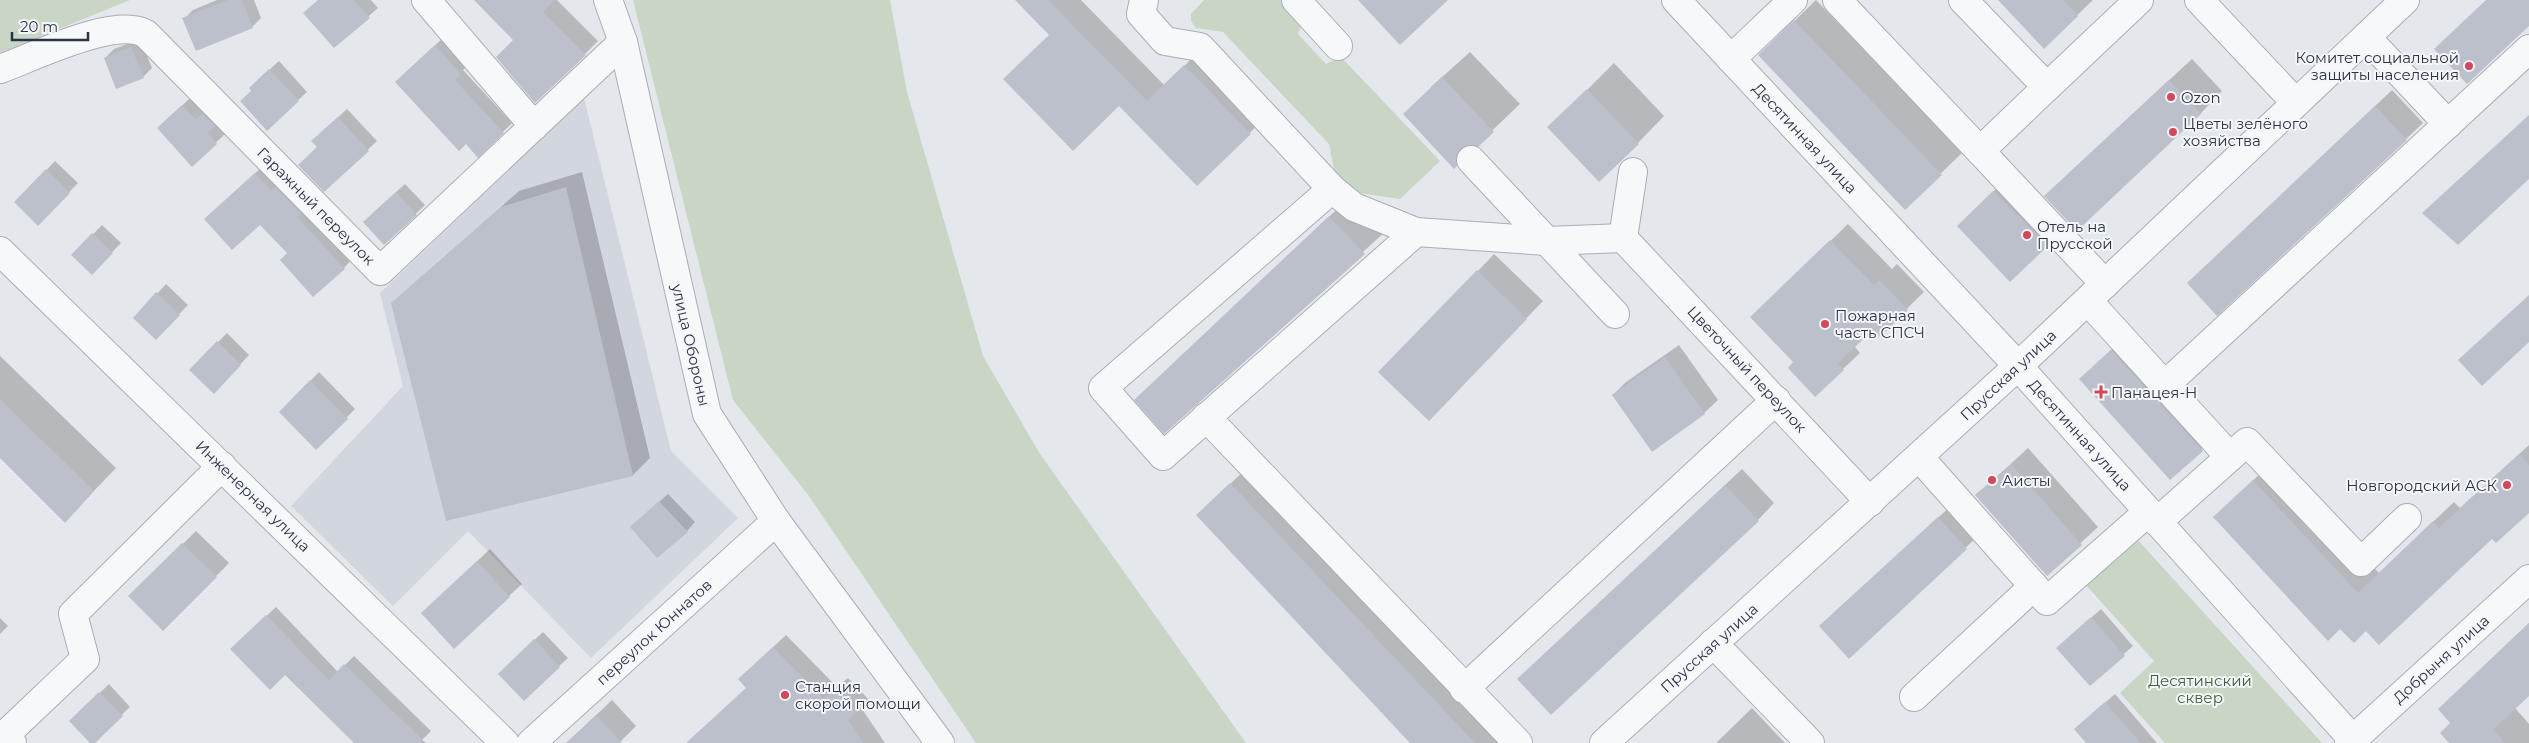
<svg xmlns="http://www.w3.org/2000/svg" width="2529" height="743" font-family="Montserrat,sans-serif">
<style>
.built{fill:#d2d6de}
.green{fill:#c9d6c5}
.shadow{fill:#0003}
.building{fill:#bbc0ca}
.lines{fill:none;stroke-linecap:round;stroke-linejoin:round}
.minor-casing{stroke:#a9aeb7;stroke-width:30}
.minor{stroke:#f7f8fa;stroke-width:28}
.poi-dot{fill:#d1495b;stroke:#f4f6f9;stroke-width:2}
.labels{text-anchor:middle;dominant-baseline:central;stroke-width:4;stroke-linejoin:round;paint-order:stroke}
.poi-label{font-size:15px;fill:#2b3445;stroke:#f4f6f9;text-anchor:start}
.street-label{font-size:15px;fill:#2b3445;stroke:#f4f6f9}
.park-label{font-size:15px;fill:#3f6138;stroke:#f4f6f9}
</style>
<rect width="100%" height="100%" fill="#e4e7ec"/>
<path class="built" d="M584 98 671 451 738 518 591 658 468 531 393 606 291 506 403 386 380 293Z"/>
<g class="green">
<path d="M0 0H130L0 53Z"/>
<path d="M633 0H890L907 92 983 356 1040 454 1246 743H976L809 496 733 400Z"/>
<path d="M1204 0H1289L1305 17 1298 34 1326 64 1341 57 1440 161 1400 199 1352 192 1335 174 1329 144 1223 32 1196 28 1191 21V14Z"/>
<path d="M2137 539 2322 743H2165L2120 693 2154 661 2086 585Z"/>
</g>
<g class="shadow">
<path d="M217 0H254L261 18 252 27 184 19 193 10Z"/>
<path d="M319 0H371L378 8 334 46Z"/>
<path d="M476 0H557L598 41 585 54 515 40Z"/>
<path d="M1017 0H1081L1164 85 1201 50 1266 117 1197 184Z"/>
<path d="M1816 0 1963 152 1905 208 1782 33Z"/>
<path d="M1999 0H2093L2044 47Z"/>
<path d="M444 37 469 64 463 70 512 123 478 156 405 73Z"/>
<path d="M140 39 152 68 143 77 105 58 114 49Z"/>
<path d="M1470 52 1520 104 1454 167 1431 87Z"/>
<path d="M2192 59 2222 91 2200 114 2068 174Z"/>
<path d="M279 61 307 92 267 129 252 90 259 79Z"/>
<path d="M1614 63 1664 116 1638 143 1576 101Z"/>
<path d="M2392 90 2423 123 2406 139 2205 267Z"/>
<path d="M191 97 225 134 192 165 167 120Z"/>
<path d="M347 109 377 141 324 190 319 147 322 132Z"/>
<path d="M55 161 78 183 38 224 16 202Z"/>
<path d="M264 165 352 259 344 268 289 253 260 223 215 210Z"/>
<path d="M582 172 650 458 633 475 447 520 393 303 519 191Z"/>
<path d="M2002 183 2056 236 2010 281 1958 226Z"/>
<path d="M405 184 425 205 384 244 373 213Z"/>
<path d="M1352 195 1386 231 1164 432 1136 400Z"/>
<path d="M1848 224 1892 269 1897 264 1924 292 1880 335 1873 328 1854 346 1860 353 1843 369 1769 301Z"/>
<path d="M102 225 121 243 100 265 73 255Z"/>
<path d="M1494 254 1543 301 1445 403 1478 271Z"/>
<path d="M166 284 188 305 156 338 135 318Z"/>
<path d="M227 333 249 355 222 384 191 370Z"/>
<path d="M2128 334 2219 433 2170 479 2080 379Z"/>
<path d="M1679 345 1718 400 1704 413 1653 450 1613 395 1626 382Z"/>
<path d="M0 356 116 468 65 521 0 456Z"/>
<path d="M319 372 355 409 316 449 280 412Z"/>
<path d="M2529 445V512L2492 537 2379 644 2235 497 2274 461 2379 573 2454 502 2460 508Z"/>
<path d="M2028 448 2098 527 2047 574 1977 495Z"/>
<path d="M1253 462 1513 743H1412L1198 515Z"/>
<path d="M1742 469 1774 503 1758 520 1536 663Z"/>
<path d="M668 494 695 522 687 531 641 518Z"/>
<path d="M1952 505 1979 535 1849 657 1834 613Z"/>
<path d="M196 531 229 563 163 630 130 596Z"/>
<path d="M490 549 522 584 509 596 436 600Z"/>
<path d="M276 607 338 672 354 656 431 731 419 743H357L285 673 232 649Z"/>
<path d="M2101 609 2133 646 2090 684 2067 639Z"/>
<path d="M0 618 8 626 0 634Z"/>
<path d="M2529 623V695L2515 708 2529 724V743H2451V723L2439 709Z"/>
<path d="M543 632 568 658 559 666 508 665Z"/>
<path d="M786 635 837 687 848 678 868 699 860 706 885 743H687L747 688 739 679Z"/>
<path d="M109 684 130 707 92 743 71 721Z"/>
<path d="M2115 694 2157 743H2087L2075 729Z"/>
<path d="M612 700 636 726 619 743H567Z"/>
<path d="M1752 708 1785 743H1716Z"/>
</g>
<g class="building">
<path d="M228 0H242L253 28 196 51 182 18Z"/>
<path d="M318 0H354L370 18 334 48 303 13Z"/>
<path d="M474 0H555L543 12 586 55 535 103 496 57 513 40Z"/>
<path d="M1015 0H1048L1147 101 1184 65 1251 134 1197 186 1119 106 1073 151 1003 79 1049 35Z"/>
<path d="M1358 0H1448L1400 45Z"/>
<path d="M1998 0H2063L2078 16 2044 49Z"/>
<path d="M2486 0H2529V26L2467 84 2434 49Z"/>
<path d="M1794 20 1942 175 1905 210 1758 55Z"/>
<path d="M435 45 461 74 455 80 504 133 478 158 466 144 459 151 395 82Z"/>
<path d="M131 47 144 78 116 89 104 58Z"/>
<path d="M269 69 299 101 267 131 240 101 251 91 249 88Z"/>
<path d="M1442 77 1494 132 1478 147 1468 145 1460 149 1456 156 1457 166 1454 169 1403 114Z"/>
<path d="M2169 80 2201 114 2077 231 2044 196Z"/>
<path d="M1587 89 1639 144 1599 182 1547 127Z"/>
<path d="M182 105 195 119 203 114 215 126 208 133 217 144 192 167 157 128Z"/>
<path d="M2375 106 2407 140 2217 316 2187 283Z"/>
<path d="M2529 115V179L2458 245 2422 213Z"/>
<path d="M338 117 369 151 324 192 298 165 317 147 311 141Z"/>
<path d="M46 169 70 193 38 226 14 202Z"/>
<path d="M255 173 271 190 275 187 301 213 297 217 345 269 313 297 280 260 287 253 260 225 232 250 204 219Z"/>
<path d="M566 187 633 476 446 521 391 303 501 207Z"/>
<path d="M1993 191 2048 246 2010 282 1957 226Z"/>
<path d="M396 192 417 215 384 245 363 222Z"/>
<path d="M1329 216 1365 254 1164 434 1134 400Z"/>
<path d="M92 233 113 253 92 275 71 255Z"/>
<path d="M1830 240 1874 285 1879 280 1908 310 1880 337 1873 330 1838 363 1844 370 1815 397 1788 368 1793 362 1750 317Z"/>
<path d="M1477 270 1527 319 1429 421 1378 372Z"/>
<path d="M156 292 180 315 156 340 133 318Z"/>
<path d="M2529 295V342L2482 386 2458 360Z"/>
<path d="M217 341 241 365 214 394 189 370Z"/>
<path d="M2111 350 2203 451 2170 480 2079 379Z"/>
<path d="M1665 357 1705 414 1652 452 1612 395Z"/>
<path d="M310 380 348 419 316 450 279 412Z"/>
<path d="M0 399 94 491 65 523 0 458Z"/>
<path d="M2519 454 2529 465V513L2496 543 2492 539 2379 645 2366 631 2354 643 2340 629 2328 641 2213 517 2253 480 2358 593 2433 521 2439 528Z"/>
<path d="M2011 464 2082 545 2047 576 1975 495Z"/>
<path d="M1230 483 1475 743H1410L1196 515Z"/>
<path d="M1725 485 1759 521 1551 715 1517 679Z"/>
<path d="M659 501 688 532 657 558 630 527Z"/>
<path d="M1938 517 1967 549 1849 659 1819 626Z"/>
<path d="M182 543 217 577 163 631 128 596Z"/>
<path d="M477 561 510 597 454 649 421 613Z"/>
<path d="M266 615 329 680 344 664 426 743H354L285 675 270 690 230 649Z"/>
<path d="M2091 617 2125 656 2090 686 2056 648Z"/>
<path d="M2529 623V696L2493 730 2505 743H2449L2440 733 2450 723 2438 709Z"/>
<path d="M534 639 560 667 524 701 498 674Z"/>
<path d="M773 647 824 699 835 690 856 713 848 720 863 743H686L746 688 738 679Z"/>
<path d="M99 692 123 716 95 743H90L69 721Z"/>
<path d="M2105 702 2141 743H2086L2074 729Z"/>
<path d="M596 715 622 743H566Z"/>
</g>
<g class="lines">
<defs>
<g id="minor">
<path d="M426 0 534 126"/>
<path d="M608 0 623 42 707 414 776 521 940 743"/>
<path d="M1144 0 1141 14 1165 41 1200 47 1332 189 1354 207 1416 232 1547 241 1623 238"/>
<path d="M1296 0 1338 46"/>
<path d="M1676 0 2018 366 2356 743"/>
<path d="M1837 0 1980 151"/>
<path d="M1963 0 2047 87 2139 0"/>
<path d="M2199 0 2296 103"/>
<path d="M2366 37 2448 124"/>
<path d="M1731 59 1793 0"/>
<path d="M0 69C34 57 115 16 146 34L380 271 623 42"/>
<path d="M2047 87 1980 151 2105 284"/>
<path d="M1471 160 1615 314"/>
<path d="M1332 189 1103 388 1163 456 1416 232"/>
<path d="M1623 238 1870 502"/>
<path d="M1623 238 1633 172"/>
<path d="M0 251 505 743"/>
<path d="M2088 301 2230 457 2157 522"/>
<path d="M2165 385 2529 49"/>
<path d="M1206 417 1518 743"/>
<path d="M1919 457 2047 601 2148 512"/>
<path d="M2230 457 2247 442 2361 562 2407 518"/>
<path d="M1713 643 1810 743"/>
<path d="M1464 689 1776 400"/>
<path d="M1914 697 2034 586"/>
<path d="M12 743 5 735 85 659 73 614 222 466"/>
<path d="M531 743 776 521"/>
<path d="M1604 743 2018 366 2405 0"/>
<path d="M2349 743 2529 579"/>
</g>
</defs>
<use href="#minor" class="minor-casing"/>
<use href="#minor" class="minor"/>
</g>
<g class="poi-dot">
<circle cx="2469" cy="66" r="5"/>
<circle cx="2171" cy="97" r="5"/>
<circle cx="2173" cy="132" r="5"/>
<circle cx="2027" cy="235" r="5"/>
<circle cx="1825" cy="324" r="5"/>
<path d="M2098.5 384.5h5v5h5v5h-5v5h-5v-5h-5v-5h5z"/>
<circle cx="1992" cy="480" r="5"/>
<circle cx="2507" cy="485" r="5"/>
<circle cx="785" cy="695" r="5"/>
</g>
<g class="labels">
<g class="poi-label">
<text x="2459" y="57" text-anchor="end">Комитет социальной<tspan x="2459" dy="17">защиты населения</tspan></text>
<text x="2181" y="97">Ozon</text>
<text x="2183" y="123">Цветы зелёного<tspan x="2183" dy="17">хозяйства</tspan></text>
<text x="2037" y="226">Отель на<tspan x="2037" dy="17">Прусской</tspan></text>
<text x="1835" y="315">Пожарная<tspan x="1835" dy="17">часть СПСЧ</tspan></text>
<text x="2111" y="392">Панацея-Н</text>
<text x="2002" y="480">Аисты</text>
<text x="2497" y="485" text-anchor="end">Новгородский АСК</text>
<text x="795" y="686">Станция<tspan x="795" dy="17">скорой помощи</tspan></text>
</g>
<g class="street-label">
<text transform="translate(1805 138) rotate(47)">Десятинная улица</text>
<text transform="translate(316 206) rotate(45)">Гаражный переулок</text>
<text transform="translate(691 345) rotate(77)">улица Обороны</text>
<text transform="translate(1747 369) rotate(47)">Цветочный переулок</text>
<text transform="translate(2008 375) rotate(-43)">Прусская улица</text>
<text transform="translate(2080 435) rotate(48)">Десятинная улица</text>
<text transform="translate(253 496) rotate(44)">Инженерная улица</text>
<text transform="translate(654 632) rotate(-42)">переулок Юннатов</text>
<text transform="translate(1709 648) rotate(-42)">Прусская улица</text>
<text transform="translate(2441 659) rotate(-42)">Добрыня улица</text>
</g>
<g class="park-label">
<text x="2200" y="680">Десятинский<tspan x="2200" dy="17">сквер</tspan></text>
</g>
</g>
<path d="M12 32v8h76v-8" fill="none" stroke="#2b3445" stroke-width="2.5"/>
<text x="20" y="32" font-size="15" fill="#2b3445" stroke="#f4f6f9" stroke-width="4" paint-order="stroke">20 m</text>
</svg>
